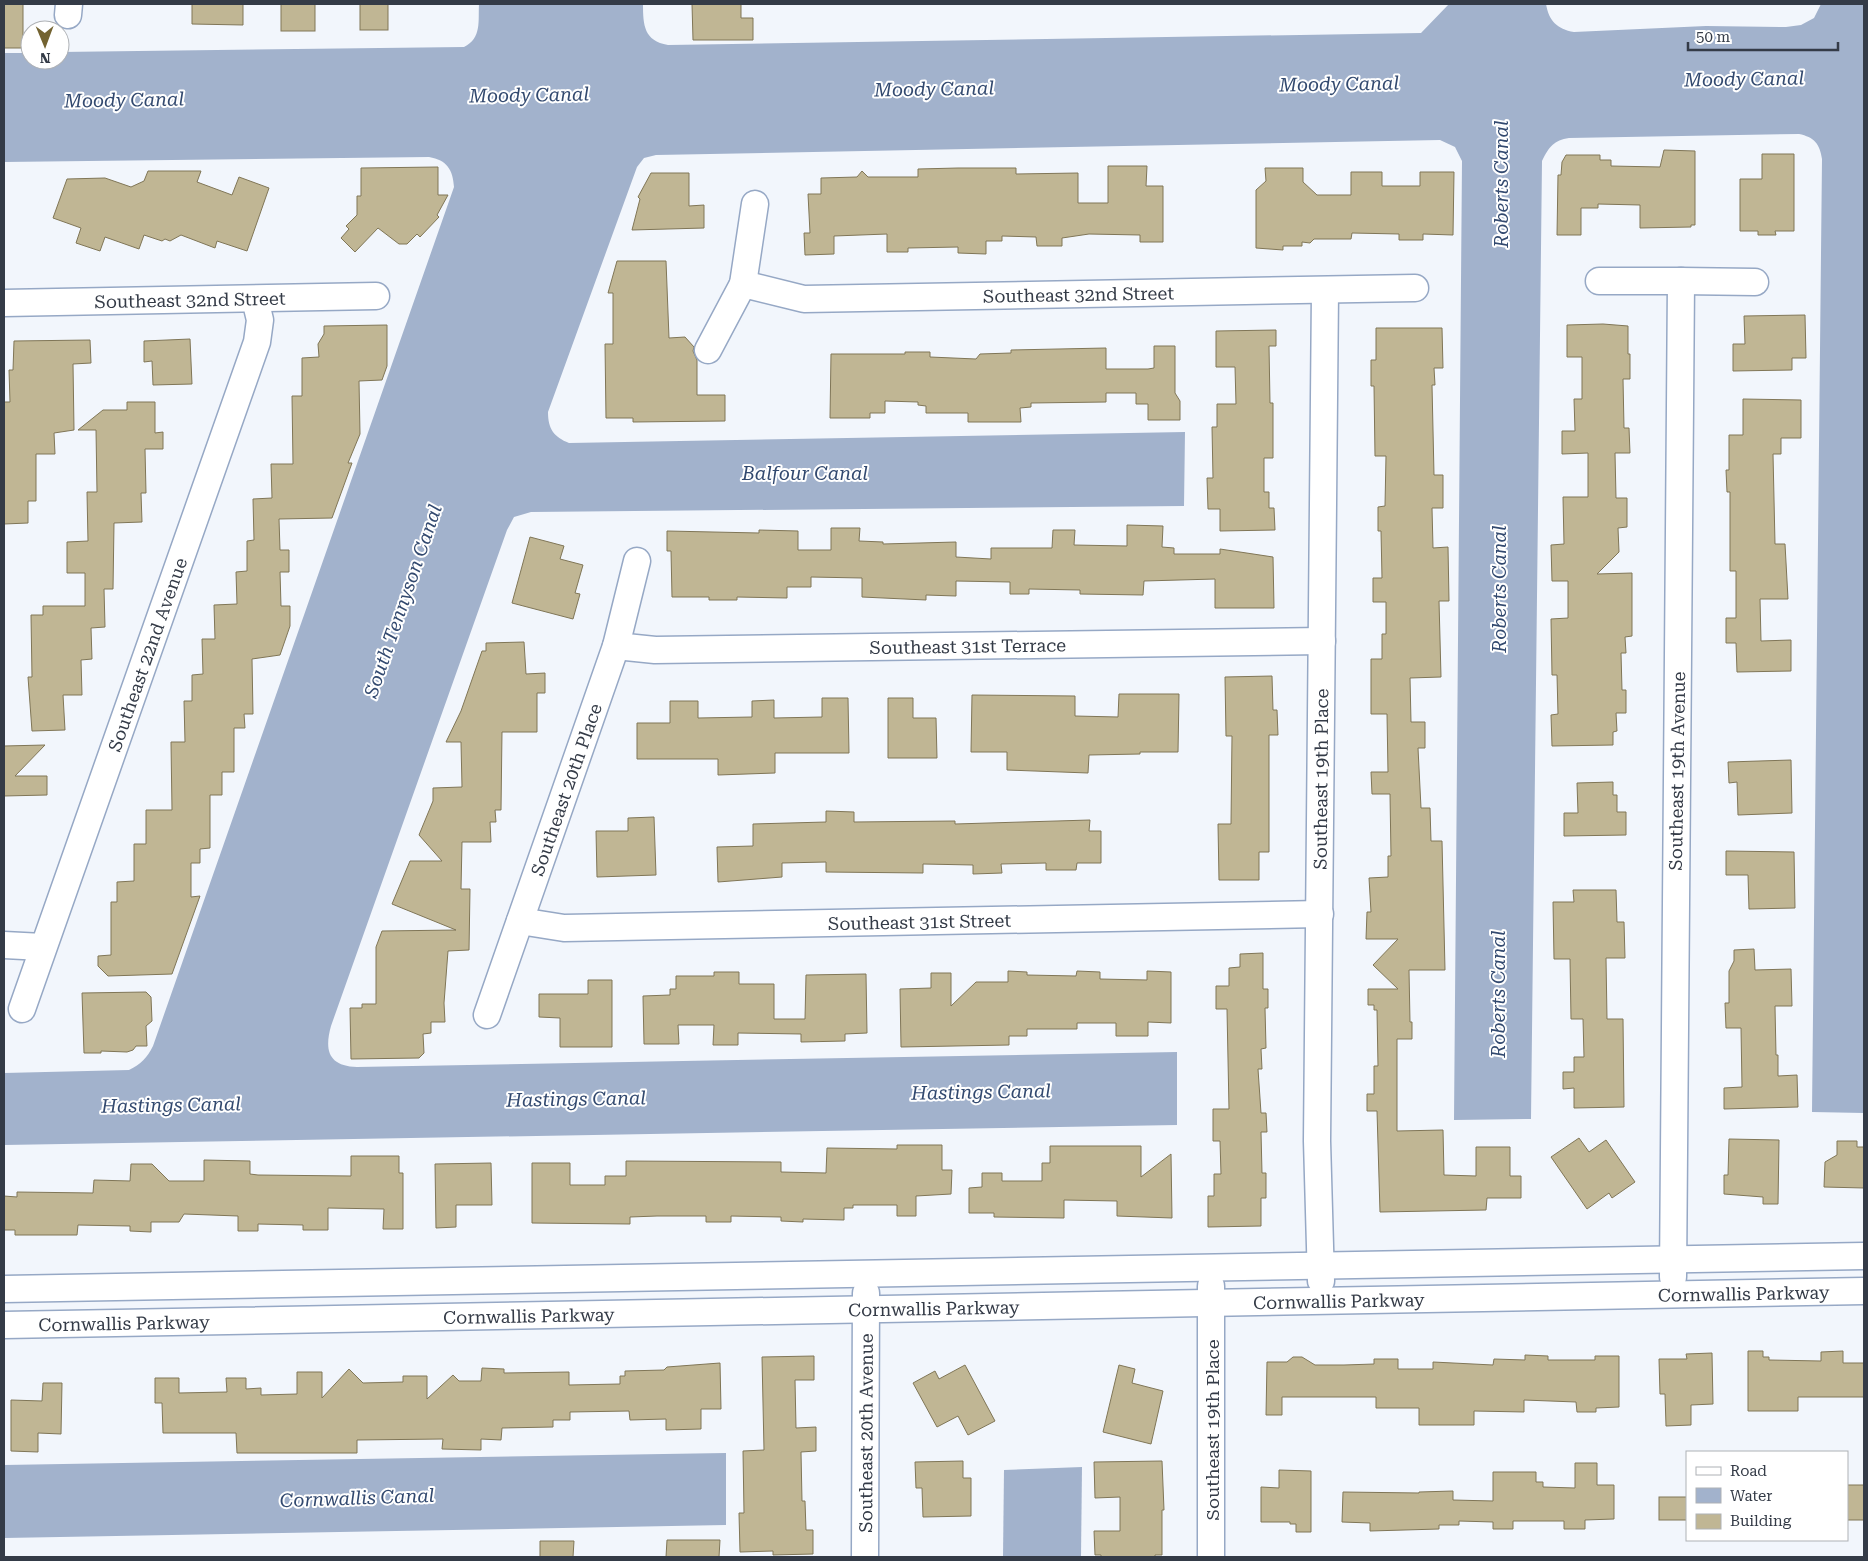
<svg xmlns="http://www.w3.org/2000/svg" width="1868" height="1561" font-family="'Roboto Serif',serif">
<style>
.water{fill:#a2b2cc}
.building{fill:#c0b694;stroke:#807657}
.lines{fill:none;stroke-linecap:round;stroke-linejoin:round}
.minor-casing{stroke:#96a8c5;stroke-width:29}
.minor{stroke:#fff;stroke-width:26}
.labels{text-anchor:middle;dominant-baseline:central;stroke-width:4;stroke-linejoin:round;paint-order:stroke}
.street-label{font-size:18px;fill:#343b47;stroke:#fff}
.water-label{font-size:19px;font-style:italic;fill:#32496f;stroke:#fff}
</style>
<rect width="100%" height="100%" fill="#f2f6fc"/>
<g class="water">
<path d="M479 4H643C643 25 644 41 668 45L1421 33 1449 4H1546C1549 21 1557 29 1574 32L1706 26 1786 27 1801 25 1814 18 1821 4H1864V1113L1812 1112 1822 159C1820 144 1814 137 1799 134L1569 138C1554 140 1549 147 1542 161L1531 1119 1454 1120 1462 161 1455 147 1440 140 656 155 644 158 637 167 548 412C548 429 554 437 569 443L1185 432 1184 506 531 512 514 517 507 530 331 1026C324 1051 329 1066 357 1067L1177 1052V1125L4 1145V1073L129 1070C141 1064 147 1058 153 1046L454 187C453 170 447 160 429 157L4 162V53H30V60H60V52L464 47C482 38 478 21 479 4Z"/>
<path d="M726 1453V1525L4 1538V1465Z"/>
<path d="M1082 1467 1081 1557H1003L1004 1470Z"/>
</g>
<g class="building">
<rect x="4" y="4" width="19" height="44"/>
<path d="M192 4H243V25L192 24Z"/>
<rect x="281" y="4" width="34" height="27"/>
<rect x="360" y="4" width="28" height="26"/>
<path d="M692 4H741V18H753V40H693Z"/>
<path d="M1664 150 1695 151V225H1691V227L1640 228V205L1598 204V208H1581V235H1557L1558 175H1561L1562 162 1566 155H1600V160H1611V166L1660 167Z"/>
<path d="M1762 154H1794V231H1775L1776 235H1758V231H1740V179H1762Z"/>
<path d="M1108 166H1147L1146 186H1163V242H1140V235L1089 234 1062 238V246H1037L1036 237 1002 236V241H986V254L958 253V247L908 248V252H887V234L834 236V254L805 255 804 233H810L808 194H821V178L857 177 862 171 868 177H918V169L958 168H1016V174L1078 173V203H1108Z"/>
<path d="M438 167V195H448L437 215 439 217 420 237 417 234 407 244H399L378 228 355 252 341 238 349 229 346 226 357 215V196H361V168Z"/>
<path d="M1265 168H1303V182L1317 195H1351V172H1382V186H1420V172H1454L1453 235 1423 234V240H1399V234L1352 233 1351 239H1314L1310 243 1302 242V246H1283V250L1256 248V190L1266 181Z"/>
<path d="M148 171H201L197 182 232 195 239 177 269 188 247 251 217 241 215 248 181 235 170 241 165 239 162 241 144 235 139 249 105 237 100 251 76 243 81 228 53 218 67 179 105 178 131 187 144 181Z"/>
<path d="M651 173H689V206L704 205V228L632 230 640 199 638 197Z"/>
<path d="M617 261H666L669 338 685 337 694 347 693 351 697 360V395H725V421L633 422V418H606L605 344H613V293H608Z"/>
<path d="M1805 315 1806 358H1792V370L1733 371V344H1745L1744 316Z"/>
<path d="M1603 324 1628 326V354H1630V379H1623L1624 428H1629L1630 453H1615L1616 498H1627V527L1618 528 1619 552 1597 574 1632 573V636L1625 637 1626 653H1621L1622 690H1626V713H1616L1617 731 1613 732V745L1552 746 1551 715 1558 714 1557 675H1552L1551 619 1568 618V581H1552L1551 545 1564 544 1563 497H1588V453L1562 454V431H1575L1574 399H1582V357H1567V325Z"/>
<path d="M387 325V366L382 380 359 381 360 434 348 463H352L332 518 279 519 280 550H289V572H280L281 606H290V626L280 655 252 659 253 714H244L245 728H234V772H222V795H210V848L200 849V863H191V897L200 896 172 974 108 976 98 966V956L111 955V902H117V882L134 881V844H146V810H172L171 742H185L184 701H192V675L203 674 202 639H215L214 605 237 604 236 572 247 571V541L254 540 253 499 272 498 271 464H293L292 396H302V358L319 357 318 344 324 334V326Z"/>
<path d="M1376 328H1442L1443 368H1434L1435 385H1432L1434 475H1443V508H1432L1433 548 1448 547 1449 601H1439L1441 677 1410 678 1411 722H1425V748H1418L1421 808H1430L1431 841H1442L1445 970H1409L1410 1022H1412V1039H1397V1131L1443 1130 1444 1175 1476 1176V1147H1510V1176H1521V1198H1487L1486 1210 1380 1212 1377 1111H1367V1094H1374V1066H1378L1377 1010H1374V1005H1368V989H1398L1373 965 1398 939H1366L1367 912H1371L1369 878 1388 877V856H1391L1390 794H1372L1371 772H1388L1387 714H1371V659H1382V634H1386V602H1373V578H1382L1381 531H1378V507L1385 506 1386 456H1375L1374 386H1371V360H1376Z"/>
<path d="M1276 330V346H1269L1270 403H1273V458H1264V492H1269V508H1274L1275 530 1220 531V509H1208L1207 478H1213L1212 427H1217V404H1236L1235 367H1216V331Z"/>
<path d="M190 339 192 384 153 385 152 361 144 362V341Z"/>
<path d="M90 340 91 363 73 364 74 430 54 433 55 454H36V501H28V523L4 524V402H10L9 370H13L14 341Z"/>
<path d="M1154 346H1175V393L1180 401V420H1148V404H1136V393H1106V402L1031 403V407L1020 408 1021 422H968V413H926V406L918 405V402L885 401V413H870V418H830L831 354H905V352H930V357L976 359 980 354 1011 353V350L1106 348V369H1148L1154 368Z"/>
<path d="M1743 399 1801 400V438H1781V454H1773L1775 544H1785L1788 599H1760L1761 641 1791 640V671L1737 672 1736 643H1726V618H1736V571H1730V492H1727L1726 470H1729V435H1743Z"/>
<path d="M127 402H155V433L163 432V449H145L146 493H141L142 522 114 523 113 589H104L105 627 91 628 92 659 81 660 82 695H63L65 730 32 731 28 677H32L31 615H43V606H85V573H67V542L88 541 87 492H97L96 430H78L103 410H127Z"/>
<path d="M1127 525 1163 526 1162 547 1174 548V554H1220V549L1273 557 1274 608H1215V579L1144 581 1143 595 1080 594V590L1029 589V594H1010V582L956 581V596L926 595V600L862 597V578L811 577V587H787V598L737 597V600H709V597H672L671 551H667V531L759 533V530L798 531V550H831V528H860L859 541 883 542V544L956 542V557L991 559V548H1052L1053 530H1075L1074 545 1127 546Z"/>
<path d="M530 537 564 546 560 559 583 565 575 593 580 594 573 619 512 603Z"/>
<path d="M524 642 526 674 545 673V693H537V732H502L501 810H495L496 822H490L491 842H462L461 889H470L469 950 448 951 444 1003 445 1022H431V1033L423 1034 424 1053 419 1058 351 1059 350 1008H362V1004H376V947L382 931 456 930 392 904 410 861H442L419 835 433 801V788L462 787 461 742H446L461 711 482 651H486V643Z"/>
<path d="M1272 676 1273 710H1277L1278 735H1269V852H1259V880H1219L1218 824H1231L1232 736H1226L1225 677Z"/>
<path d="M1119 694H1179L1178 752H1140V754L1089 755 1088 773 1007 770V752H971L972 695 1075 696V716L1118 717Z"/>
<path d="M822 698H848L849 753H775V773L718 775V759H637V723H670V701H698V718L752 717V701L774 700V718L822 717Z"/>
<path d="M888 698H913V718H936L937 758H888Z"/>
<path d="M45 745 15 776H47V795L4 796V746Z"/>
<path d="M1791 760 1792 813 1738 815 1737 782 1729 783 1728 762Z"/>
<path d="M1613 782V795H1617V812H1626V835L1564 836V813H1578L1577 783Z"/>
<path d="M826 811 854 812V822L955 821V824L1090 820 1089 831H1101V863H1077L1076 870H1046V863L1001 864 1002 873 973 874V865L923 864V873L826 872V862L782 863V877L718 882 717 847 753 846V824L826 822Z"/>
<path d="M654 817 656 875 597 877 596 831H628V818Z"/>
<path d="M1726 851 1794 852 1795 908 1749 909 1748 875H1726Z"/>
<path d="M1573 890H1616L1617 922H1624L1625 958H1606L1607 1019H1623L1624 1107 1574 1108V1088L1563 1089V1072H1574V1057H1584L1583 1019H1571L1570 959H1554L1553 902H1574Z"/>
<path d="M1754 949 1755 970 1791 969 1792 1006H1775L1776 1055H1778V1076L1797 1075 1798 1107 1724 1109V1088L1742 1087 1741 1028H1726L1725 1003H1729V971L1734 961V950Z"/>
<path d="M1263 953V989H1268V1008H1265L1266 1048 1261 1049 1262 1069H1258L1261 1113H1266L1267 1132H1261L1262 1173H1266V1198H1261V1226L1208 1227V1196H1214V1174H1221L1220 1141H1213V1109H1229L1227 1009H1216V986H1229V968L1240 967V954Z"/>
<path d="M1008 971 1027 972V975L1076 976 1077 971 1100 972V979L1147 980V971L1171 972V1023L1148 1022V1036H1116V1023H1077V1029H1027V1036H1009V1045L901 1047 900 989 931 988V973H951V1006L976 982H1008Z"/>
<path d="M714 972H739V984H774V1019H805L806 975 866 974 867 1033 845 1034V1041L801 1042V1034L738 1033V1045H713L714 1025H678L679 1044H644L643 996 670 995V989H676V976H714Z"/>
<path d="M588 980H612V1047H560V1018L539 1017V994H588Z"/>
<path d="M146 992 151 997 152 1021 146 1026 147 1046H136L133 1050 127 1052 101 1051V1053H84L82 993Z"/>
<path d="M1579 1138 1589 1152 1606 1140 1635 1182 1612 1198 1609 1193 1587 1209 1551 1157Z"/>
<path d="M1729 1139 1779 1140 1778 1204H1763V1197L1724 1194V1175H1728Z"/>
<path d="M1837 1141H1857V1147H1864V1188L1824 1187 1825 1162 1837 1155Z"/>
<path d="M897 1145H942V1170H952L951 1194 916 1196V1216H897V1205H853V1208H844V1220L803 1219V1222L781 1221V1217L731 1216V1222H706V1216H657L630 1217V1224L532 1223V1163H570V1185H605V1176H626V1161L781 1162V1172L826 1173 827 1148 897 1149Z"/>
<path d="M1050 1146H1141V1177L1171 1154 1172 1218 1117 1216V1201L1064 1200V1218L994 1217V1213H969V1188L982 1187V1173H1002V1181H1042V1163H1050Z"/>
<path d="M351 1156H399V1173H403V1229H383L384 1209 328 1208V1230H303V1225L258 1224V1231H238V1216L184 1214 179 1222H151V1232L130 1231V1226L78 1225 77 1235H15V1230H4V1196L17 1197V1192L93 1193 94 1180 130 1181 131 1164H152L169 1181H204V1160L250 1161V1174L258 1175 351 1176Z"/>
<path d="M491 1163 492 1205H456V1227L436 1228 435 1164Z"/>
<path d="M1748 1351H1763V1357H1769V1360L1821 1361V1352L1843 1351V1363H1864V1397H1798V1411H1748Z"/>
<path d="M1712 1353 1713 1404 1691 1405V1425L1666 1426 1665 1394H1660L1659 1359H1687L1686 1354Z"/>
<path d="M1525 1355 1548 1356V1360H1595V1356H1619V1407L1596 1408V1412H1577L1576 1402 1524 1400V1412L1474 1411V1425H1419V1408H1376V1397H1282V1415H1266L1267 1362H1287L1293 1357H1302L1315 1365H1344L1374 1364V1359H1398V1369H1433V1362L1493 1365 1494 1359 1525 1360Z"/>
<path d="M814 1356V1380H795L796 1428 816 1427V1451L801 1452 802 1501H805L806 1530H813V1554L773 1555V1551L740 1552 739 1513H744L743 1451 764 1450 762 1357Z"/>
<path d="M720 1363 721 1409H701V1429L666 1430V1419L630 1420 629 1411 570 1412V1420H553V1427L502 1428 501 1440 481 1439V1450L442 1449 443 1439 357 1440V1453H237L236 1433H163L162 1403H155V1378H179V1393L227 1392 226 1378H246V1389L261 1388V1395L297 1394V1372H322V1398L349 1369 363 1383 403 1382V1376H427V1399L453 1375 459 1381H481L482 1368 504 1369V1373L569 1372V1385L620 1384V1376H625V1371L664 1370 667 1367Z"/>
<path d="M965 1365 995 1421 968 1435 958 1416 937 1427 913 1383 935 1371 939 1379Z"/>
<path d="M1119 1365 1135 1369 1132 1383 1163 1391 1151 1444 1103 1432Z"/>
<path d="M43 1383H62L61 1434 38 1433V1452L11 1451V1400L42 1401Z"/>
<path d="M963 1461V1478H971V1516L923 1517 922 1488H916L915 1462Z"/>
<path d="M1162 1461 1164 1510H1162V1555H1155V1557H1101V1555H1095L1094 1531H1120V1497L1095 1498 1094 1462Z"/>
<path d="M1575 1463H1597V1485H1614V1519L1585 1520V1529H1564V1521H1513V1529H1493V1522L1459 1521V1525H1439V1529L1370 1531V1523L1342 1522 1343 1492 1419 1493V1492L1453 1491V1500L1493 1501V1472H1536V1482H1543V1487L1575 1488Z"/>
<path d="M1279 1470 1311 1471V1532H1296V1524H1290V1522H1261V1487L1279 1488Z"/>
<rect x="1847" y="1485" width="17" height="35"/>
<rect x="1659" y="1497" width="28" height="23"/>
<path d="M667 1540H720L719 1557H666Z"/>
<path d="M540 1541H574L573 1557H540Z"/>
</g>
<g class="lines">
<defs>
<g id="minor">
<path d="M68 15 69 4"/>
<path d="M1599 281H1681L1673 1277"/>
<path d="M1681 281 1755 282"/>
<path d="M743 284 755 204"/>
<path id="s1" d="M4 303 376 296"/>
<path id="s2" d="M708 350 743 284 804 299 1415 288"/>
<path id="s3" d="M616 646 655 650 1322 641"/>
<path id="s4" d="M520 921 564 928 1320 914"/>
<path d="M4 945 43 947"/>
<path id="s5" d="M22 1009 257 342 260 320 255 299"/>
<path id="s6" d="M487 1015 616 646 637 561"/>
<path id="s7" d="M1321 1281 1317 1141 1325 291"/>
<path d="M1211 1286V1557"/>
<path d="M4 1289 1864 1256"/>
<path id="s8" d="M4 1325 1864 1291"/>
<path id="s9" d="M865 1557 866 1293"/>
</g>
</defs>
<use href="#minor" class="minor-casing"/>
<use href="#minor" class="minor"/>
</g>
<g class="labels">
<g class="street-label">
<text stroke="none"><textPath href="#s2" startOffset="412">Southeast 32nd Street</textPath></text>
<text stroke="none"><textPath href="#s1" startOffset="186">Southeast 32nd Street</textPath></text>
<text stroke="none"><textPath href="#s3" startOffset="352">Southeast 31st Terrace</textPath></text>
<text stroke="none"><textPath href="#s5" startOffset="376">Southeast 22nd Avenue</textPath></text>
<text transform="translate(1677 771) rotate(-89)">Southeast 19th Avenue</text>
<text stroke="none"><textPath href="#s7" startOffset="502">Southeast 19th Place</textPath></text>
<text stroke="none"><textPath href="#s6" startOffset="239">Southeast 20th Place</textPath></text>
<text stroke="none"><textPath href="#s4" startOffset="400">Southeast 31st Street</textPath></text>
<text stroke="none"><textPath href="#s8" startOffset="1740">Cornwallis Parkway</textPath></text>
<text stroke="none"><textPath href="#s8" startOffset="1335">Cornwallis Parkway</textPath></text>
<text stroke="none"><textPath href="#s8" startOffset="930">Cornwallis Parkway</textPath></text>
<text stroke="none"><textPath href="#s8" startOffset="525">Cornwallis Parkway</textPath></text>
<text stroke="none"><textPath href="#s8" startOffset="120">Cornwallis Parkway</textPath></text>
<text transform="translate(1212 1430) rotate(-90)">Southeast 19th Place</text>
<text stroke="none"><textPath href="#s9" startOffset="124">Southeast 20th Avenue</textPath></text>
</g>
<g class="water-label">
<text transform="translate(1744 79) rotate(-1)">Moody Canal</text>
<text transform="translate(1339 84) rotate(-1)">Moody Canal</text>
<text transform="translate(934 89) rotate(-1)">Moody Canal</text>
<text transform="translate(529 95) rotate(-1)">Moody Canal</text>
<text transform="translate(124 100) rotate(-1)">Moody Canal</text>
<text transform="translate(1501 184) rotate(-90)">Roberts Canal</text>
<text x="805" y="473">Balfour Canal</text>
<text transform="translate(1499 589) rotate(-90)">Roberts Canal</text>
<text transform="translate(403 601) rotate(-71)">South Tennyson Canal</text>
<text transform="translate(1498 994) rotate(-90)">Roberts Canal</text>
<text transform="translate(981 1092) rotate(-1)">Hastings Canal</text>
<text transform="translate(576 1099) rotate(-1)">Hastings Canal</text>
<text transform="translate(171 1105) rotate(-1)">Hastings Canal</text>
<text transform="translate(357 1498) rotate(-2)">Cornwallis Canal</text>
</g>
</g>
<rect width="1868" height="1561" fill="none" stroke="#343b47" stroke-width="10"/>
<rect x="1686" y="1451" width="162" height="90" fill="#ffffff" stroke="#aeb1b5"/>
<rect x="1696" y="1467" width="25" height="8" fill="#ffffff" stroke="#aeb1b5"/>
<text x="1730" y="1476" font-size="15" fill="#343b47">Road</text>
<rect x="1696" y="1488" width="25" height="15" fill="#a2b2cc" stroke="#aeb1b5"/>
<text x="1730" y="1501" font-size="15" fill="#343b47">Water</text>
<rect x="1696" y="1514" width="25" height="15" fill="#c0b694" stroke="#aeb1b5"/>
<text x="1730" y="1526" font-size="15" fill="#343b47">Building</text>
<g transform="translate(45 45) rotate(179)"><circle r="24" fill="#ffffff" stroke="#aeb1b5"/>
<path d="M0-4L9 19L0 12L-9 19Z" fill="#736331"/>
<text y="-8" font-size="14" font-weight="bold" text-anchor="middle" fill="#343b47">N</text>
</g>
<path d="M1688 42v8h150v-8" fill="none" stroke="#343b47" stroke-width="2.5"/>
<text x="1696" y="42" font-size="15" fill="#343b47" stroke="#ffffff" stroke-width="4" paint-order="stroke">50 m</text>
</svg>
